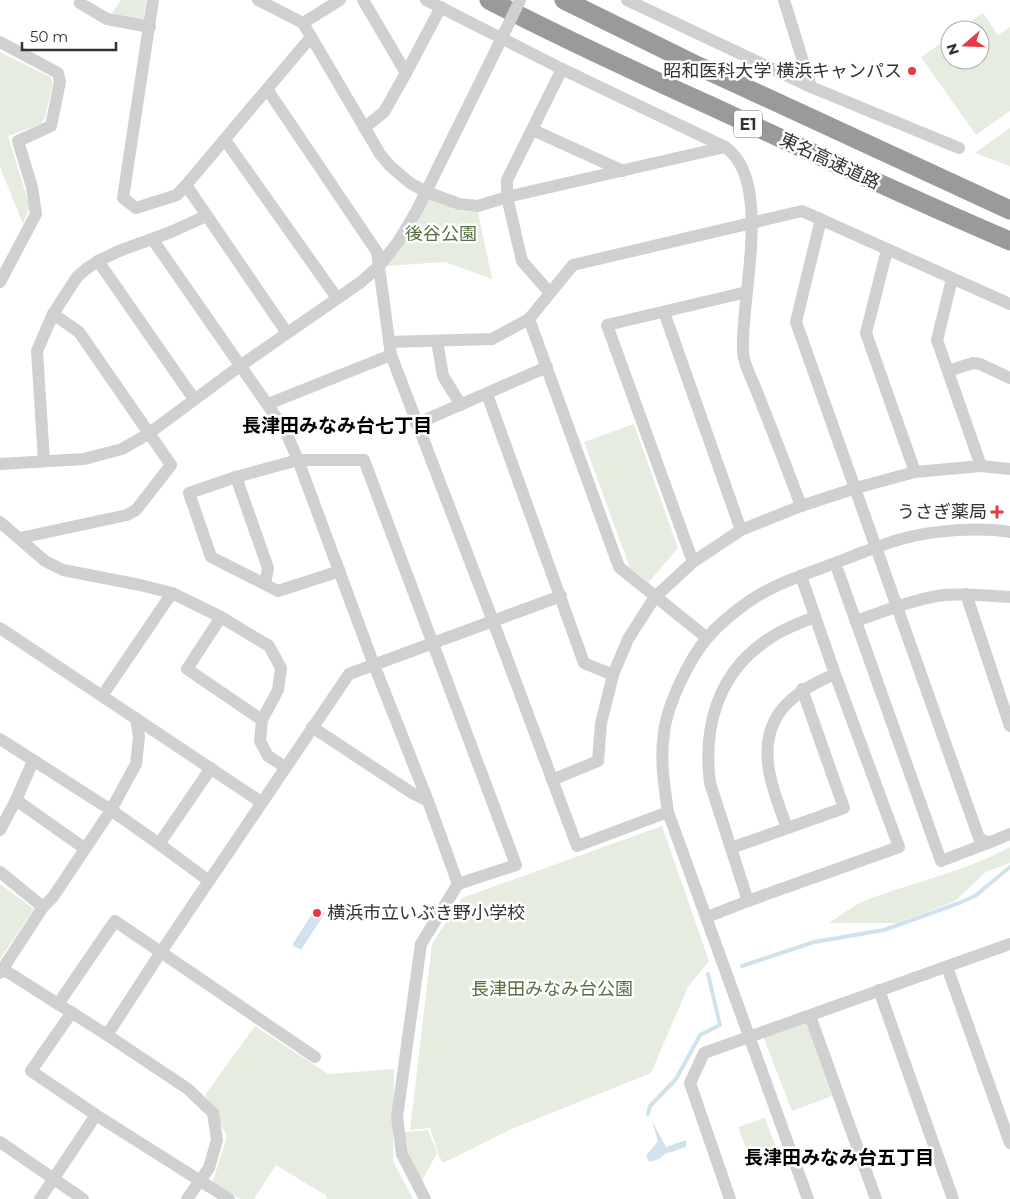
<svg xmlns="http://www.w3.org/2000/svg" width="1010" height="1199" font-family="Montserrat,'Noto Sans JP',sans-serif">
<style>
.green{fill:#e6ecdf}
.water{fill:#cfe2ee}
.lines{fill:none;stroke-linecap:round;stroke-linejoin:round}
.stream{stroke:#cfe2ee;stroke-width:4}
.minor{stroke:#d0d0d0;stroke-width:12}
.highway{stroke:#9a9a9a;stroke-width:19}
.minor-bridge{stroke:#d0d0d0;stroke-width:12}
.poi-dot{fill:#e63946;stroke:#fff;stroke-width:2}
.labels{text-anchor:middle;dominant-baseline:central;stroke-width:5;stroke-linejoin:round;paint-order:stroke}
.shield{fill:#fff;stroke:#707070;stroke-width:1}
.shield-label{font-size:16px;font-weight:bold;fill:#333}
.poi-label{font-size:18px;fill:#333;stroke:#fff;text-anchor:end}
.street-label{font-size:18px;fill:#333;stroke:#fff}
.park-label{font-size:18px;fill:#56703f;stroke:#fff}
.neighbourhood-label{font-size:19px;font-weight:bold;fill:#000;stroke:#fff}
</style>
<rect width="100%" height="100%" fill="#fff"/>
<g class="green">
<path d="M121 0H146L144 20 110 16Z"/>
<path d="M983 13 998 35 1010 27V111L976 135 921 57 950 37V60H980V30H959Z"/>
<path d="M0 52 50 77 53 83 45 118 41 124 8 136 30 207 23 224 0 167Z"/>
<path d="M1010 128V166L975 153Z"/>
<path d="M428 199 459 211 478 212 492 279 445 262 386 266Z"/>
<path d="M634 424 678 548 649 582 630 568 584 442Z"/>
<path d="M662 826 709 961 688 987 651 1073 509 1130 443 1163 439 1156 430 1128 410 1130 432 944 462 898Z"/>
<path d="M1010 847V863L986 872 955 901 897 923H829C840 916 851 907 862 902 911 882 963 873 1010 847Z"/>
<path d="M0 884 34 909 0 959Z"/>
<path d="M806 1021 832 1096 792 1111 763 1036Z"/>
<path d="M255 1026 328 1074 394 1069 393 1161 413 1199H326L327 1196 276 1165 254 1199H241L212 1184 227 1136 205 1095Z"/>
<path d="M765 1118 780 1158 753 1167 738 1127Z"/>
<path d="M428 1130 437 1153 422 1181 409 1155 405 1132Z"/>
</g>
<g class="water">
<path d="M316 908 325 913 301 950 292 945Z"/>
<path d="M652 1121 666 1147 686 1140V1147L665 1154 659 1159 649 1162 646 1156 658 1141Z"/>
</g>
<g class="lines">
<g class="stream">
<path d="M742 966 814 942 884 930 959 903 975 896 1010 867"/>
<path d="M648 1114 650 1106 676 1079 700 1035 720 1025 708 974"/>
</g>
<g class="minor">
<path d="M81 0 80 3 107 19 150 27"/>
<path d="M153 0 123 198 136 208 177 195 186 185"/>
<path d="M258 0 303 23 380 154 390 166 410 183 426 192 459 204 478 206 507 197 725 147"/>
<path d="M363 0 406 73"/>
<path d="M426 0 562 69 725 147C774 180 740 300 743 352 743 363 753 381 757 392 772 430 787 468 801 506"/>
<path d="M627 0 811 87"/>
<path d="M784 0 811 87 959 148"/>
<path d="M303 23 340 0"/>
<path d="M0 42 58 73 60 82 51 126 18 141 32 187 36 214 0 282"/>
<path d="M267 89 377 252 391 355 493 621 577 846 668 812"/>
<path d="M364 128 384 112 406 73 441 7"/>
<path d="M533 130 623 171"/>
<path d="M225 140 337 298"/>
<path d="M821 219 796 322 979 838 988 843 1010 834"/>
<path d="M153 240 285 430 298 460 374 665 428 801 458 884 421 944 397 1117 402 1154 425 1199"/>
<path d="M887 250 866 333 915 472"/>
<path d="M98 261 194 399"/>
<path d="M952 279 937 340 981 466"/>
<path d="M550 293 522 261 507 197V180L562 69"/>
<path d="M664 312 741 530"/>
<path d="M529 319 619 567 707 638"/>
<path d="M287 333 186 185 311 37"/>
<path d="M437 341 443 376 461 405"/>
<path d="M389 342 492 339 529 319 573 265 802 211 1010 304"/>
<path d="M948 371 973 363 980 364 1010 378"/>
<path d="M487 394 584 663 613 675"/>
<path d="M268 404 391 355"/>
<path d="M416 424 547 367"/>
<path d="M44 461 37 351 53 314 77 277 86 269 98 261 119 251 171 232 206 216"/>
<path d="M0 464 84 459 122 449 148 434 240 366 361 282 380 265 398 242 417 210 498 46"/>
<path d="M236 477 268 568 265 584"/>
<path d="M0 522 45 561 63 570 140 585 172 593 221 617 269 646 281 668 278 690 262 720 260 741 268 756 285 767"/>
<path d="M20 538 127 515 136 510 171 465 79 332 53 314"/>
<path d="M693 562 607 325 747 292"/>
<path d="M340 571 278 591 211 557 189 493 236 477 298 460H364L516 865 458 884"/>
<path d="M838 571 941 861 988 843"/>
<path d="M966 594 1010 726"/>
<path d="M221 617 187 669 262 720"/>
<path d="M856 621C885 611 914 599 944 595 966 593 988 596 1010 597"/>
<path d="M0 628 261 802"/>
<path d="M102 696 172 593"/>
<path d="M312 727 412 793 428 801"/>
<path d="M0 739 111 810 159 844 209 881"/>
<path d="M552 780 598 761 601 723 613 675 628 639 655 597 693 562 741 530 801 506 856 488 915 472 981 466 1010 469"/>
<path d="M16 800 33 761"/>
<path d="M787 828C781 812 775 796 771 780 757 722 785 695 835 674"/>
<path d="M0 830 16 800 84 848"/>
<path d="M159 844 211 768"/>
<path d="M731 848 844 808 802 689"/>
<path d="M0 872 43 907"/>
<path d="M748 901 710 783C703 729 717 676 763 643 778 631 797 624 815 617"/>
<path d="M707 917 748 901 899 847 835 674 801 576"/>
<path d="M947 967 1010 1143"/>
<path d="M3 969 107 1035 188 1089 213 1113 217 1140 209 1168 187 1199"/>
<path d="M0 973 43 907 53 897 111 810 136 764 139 737 136 718"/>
<path d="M879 990 953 1199"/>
<path d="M58 1004 115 921 315 1057"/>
<path d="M72 1012 31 1071 96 1115 229 1199"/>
<path d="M810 1016 876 1199"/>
<path d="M107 1035 161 952 349 674 561 596"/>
<path d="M0 1142 83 1199"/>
<path d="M40 1199 96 1115"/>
<path d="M730 1199 690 1083 704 1053 1010 944"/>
<path d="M808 1199 668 812C664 785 660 759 664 733 667 705 689 659 708 637 720 623 735 611 751 600 779 581 816 571 848 558 867 551 885 543 905 538 935 530 979 527 1010 532"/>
</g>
<g class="highway">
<path d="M489 0C562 38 636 72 711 106 810 152 909 198 1010 241"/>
<path d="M564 0 698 66 1010 210"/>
</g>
<path class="minor-bridge" d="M498 46 520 0"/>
</g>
<g class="poi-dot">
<circle cx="912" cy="71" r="5"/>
<path d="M994.5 504.5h5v5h5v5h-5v5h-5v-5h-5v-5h5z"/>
<circle cx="317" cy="913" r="5"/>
</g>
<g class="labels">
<rect class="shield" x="734" y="110.5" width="28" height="27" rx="4"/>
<g class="shield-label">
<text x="748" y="124">E1</text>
</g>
<g class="poi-label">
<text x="902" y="71">昭和医科大学 横浜キャンパス</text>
<text x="987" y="512">うさぎ薬局</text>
<text x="327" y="913" text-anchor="start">横浜市立いぶき野小学校</text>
</g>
<g class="street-label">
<text transform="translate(830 161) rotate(25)">東名高速道路</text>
</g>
<g class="park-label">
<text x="441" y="234">後谷公園</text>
<text x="552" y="989">長津田みなみ台公園</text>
</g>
<g class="neighbourhood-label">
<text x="337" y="425">長津田みなみ台七丁目</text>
<text x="839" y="1157">長津田みなみ台五丁目</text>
</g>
</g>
<g transform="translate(965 45) rotate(251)"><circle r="24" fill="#ffffff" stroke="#adadad"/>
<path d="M0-4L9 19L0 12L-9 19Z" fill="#e63946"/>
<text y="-8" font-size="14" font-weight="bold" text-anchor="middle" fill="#333333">N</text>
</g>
<path d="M22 42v8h94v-8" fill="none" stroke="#333333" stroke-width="2.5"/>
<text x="30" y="42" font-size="15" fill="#333333" stroke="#ffffff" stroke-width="4" paint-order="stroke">50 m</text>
</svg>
